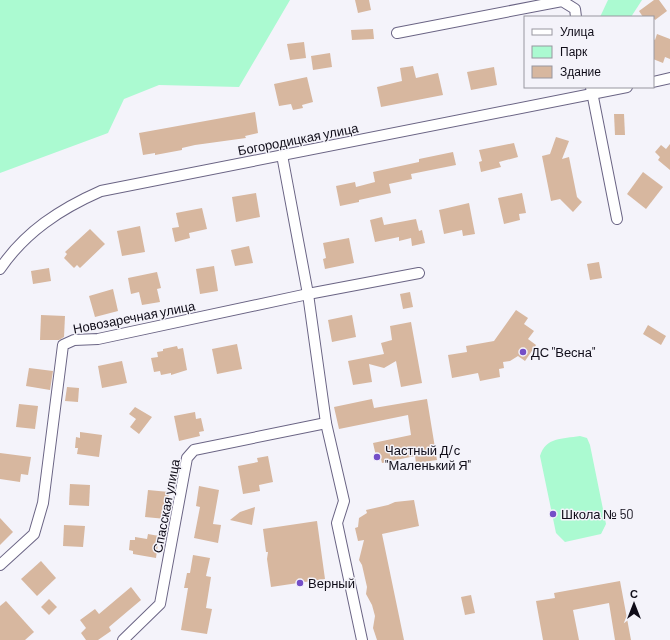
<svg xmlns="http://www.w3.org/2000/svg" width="670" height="640" font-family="Barlow,sans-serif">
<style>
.green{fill:#abfad1}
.building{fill:#d7b79f}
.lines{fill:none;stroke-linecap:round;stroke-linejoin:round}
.street-casing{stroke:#6a6484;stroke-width:12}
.street{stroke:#fff;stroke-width:10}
.poi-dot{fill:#744ec7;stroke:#f4f3fa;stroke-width:1.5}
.labels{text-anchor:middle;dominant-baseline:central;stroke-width:3;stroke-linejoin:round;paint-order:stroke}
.street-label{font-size:13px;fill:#0f0c18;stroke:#f4f3fa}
.poi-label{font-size:13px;fill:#0f0c18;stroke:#f4f3fa;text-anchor:start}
</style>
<rect width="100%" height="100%" fill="#f4f3fa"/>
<g class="green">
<path d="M0 0H290L239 87 159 85 124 99 108 133 0 173Z"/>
<path d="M608 0H642L631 17H600Z"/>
<path d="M580 436 587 438 590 445 606 524 601 534 565 542 556 533 540 456C546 437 562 439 580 436Z"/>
</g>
<g class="building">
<path d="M355 0H369L371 10 358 13Z"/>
<path d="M654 0H659L667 11 655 20 653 17H643L639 11Z"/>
<path d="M373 29 374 39 352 40 351 30Z"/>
<path d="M657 34 670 39V59L665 57 663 63 653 59V39L655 40Z"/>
<path d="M304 42 306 58 290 60 287 44Z"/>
<path d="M330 53 332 67 313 70 311 56Z"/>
<path d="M413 66 416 78 438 73 443 95 381 107 377 87 402 81 400 68Z"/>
<path d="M494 67 497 85 471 90 467 72Z"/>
<path d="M307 77 313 102 302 105 303 108 293 110 291 104 279 106 274 84Z"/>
<path d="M255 112 258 133 245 136 246 138 195 145 182 148V150L155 155V153L143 155 139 133Z"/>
<path d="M614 114H624L625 135H615Z"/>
<path d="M556 137 569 141 562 159 569 157 577 197 582 202 573 212 560 199 551 201 542 156 550 154Z"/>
<path d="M514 143 518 157 499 162 501 167 481 172 479 162 482 161 479 150Z"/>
<path d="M670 144V170L658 160 660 157 655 152 661 145 666 149Z"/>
<path d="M453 152 456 165 411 174 412 179 389 184 391 193 359 200V202L340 206 336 186 355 182 356 187 375 182 373 172 419 162V159Z"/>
<path d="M643 172 663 187 646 209 627 194Z"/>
<path d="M256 193 260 217 236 222 232 197Z"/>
<path d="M522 193 526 213 519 214 520 220 504 224 498 198Z"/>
<path d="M469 203 475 234 463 236 462 230 444 234 439 210Z"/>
<path d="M202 208 207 229 189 233 190 238 175 242 172 228 179 227 176 213Z"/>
<path d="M382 217 384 225 416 219 419 231 422 230 425 243 412 246 411 238 399 241V237L375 242 370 220Z"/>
<path d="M140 226 145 252 122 256 117 231Z"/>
<path d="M90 229 105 244 80 268 77 265 74 268 64 258 67 254 65 252Z"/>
<path d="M349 238 354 263 325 269 323 259 326 258 323 243Z"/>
<path d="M249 246 253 263 235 266 231 250Z"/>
<path d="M599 262 602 278 590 280 587 264Z"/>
<path d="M214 266 218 291 200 294 196 269Z"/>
<path d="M49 268 51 281 33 284 31 271Z"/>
<path d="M157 272 161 288 157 289 160 302 142 305 139 292 131 294 128 278Z"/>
<path d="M113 289 118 311 95 317 89 296Z"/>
<path d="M410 292 413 307 403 309 400 294Z"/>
<path d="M516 310 528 318 524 324 534 331 528 339 536 345 525 361 518 356 510 361 503 362 504 368 499 369 500 377 480 381 478 373 452 378 448 355 467 352 466 346 494 341Z"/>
<path d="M41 315 65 316 64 337 59 340H40Z"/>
<path d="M352 315 356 337 332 342 328 320Z"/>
<path d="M411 322 422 383 401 387 396 361 384 368 369 364 372 382 353 385 348 361 384 354 381 343 392 340 390 326Z"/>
<path d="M648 325 666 336 661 345 643 334Z"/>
<path d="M237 344 242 369 217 374 212 349Z"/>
<path d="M177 346 178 349 183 348 187 370 171 375V373L161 375 160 371 154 372 151 358 158 357 157 352 163 351V349Z"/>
<path d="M122 361 127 383 102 388 98 366Z"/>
<path d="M29 368 53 371 50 390 26 386Z"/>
<path d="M67 387 79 388 78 402 65 401Z"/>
<path d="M372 399 374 408 427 399 437 460 416 463 415 456 382 463 380 455 376 456 373 443 411 435 408 415 339 429 334 407Z"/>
<path d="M19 404 38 406 35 429 16 427Z"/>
<path d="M135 407 152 417 139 434 130 427 136 419 129 414Z"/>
<path d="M195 412 196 419 201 418 204 431 199 432 200 436 179 441 174 416Z"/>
<path d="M80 432 102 435 99 457 77 454 78 448H75L76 437 80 438Z"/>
<path d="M0 453 31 457 28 475 21 474 20 482 0 479Z"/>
<path d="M268 456 273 482 259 485 260 491 243 494 238 466 258 462 257 458Z"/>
<path d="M70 484 90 485 89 506 69 505Z"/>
<path d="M199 486 219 490 213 524 221 525 218 543 194 538 200 507 196 506Z"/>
<path d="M148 490 169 492 166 519 145 517Z"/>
<path d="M414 500 419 526 382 534 404 640H377L373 628 375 616 372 605 366 594 367 587 362 565 359 560 364 540 358 541 355 528 358 527 359 518 367 513 366 510 388 505 395 502Z"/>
<path d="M255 507 252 525 230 520 240 512Z"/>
<path d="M0 518 13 532 0 545Z"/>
<path d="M317 521 325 579 271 587 267 559 268 552H266L263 529Z"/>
<path d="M64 525 85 526 83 547 63 546Z"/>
<path d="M148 534 159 536 156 558 133 554V551L129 550 130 540H135V537L147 539Z"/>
<path d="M193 555 210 558 206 576 211 577 206 608 212 609 207 634 181 630 188 588H184L187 573H190Z"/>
<path d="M41 561 56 578 37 596 21 579Z"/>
<path d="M620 581 631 640H615L609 603 573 610 579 640H543L536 601 555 598 554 593Z"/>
<path d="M131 587 141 600 109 627 111 631 98 640H86L81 633 86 628 80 620 95 609 99 614Z"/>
<path d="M471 595 475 613 465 615 461 597Z"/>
<path d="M49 599 57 607 49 615 41 607Z"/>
<path d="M6 601 34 632 25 640H0V606Z"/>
</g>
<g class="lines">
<defs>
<g id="street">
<path d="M397 33 562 1 575 9 576 17"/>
<path d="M653 82 670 78"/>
<path d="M591 87 617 219"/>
<path d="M282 155 308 294 326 423 344 501 337 523 362 640"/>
<path d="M0 269C25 232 60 209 101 191L627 87"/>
<path d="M0 565 34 534 43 503 63 345 74 340 98 339 308 294 419 273"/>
<path d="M123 640 160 604 187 458 194 450 326 423"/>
</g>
</defs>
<use href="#street" class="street-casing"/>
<use href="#street" class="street"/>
</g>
<g class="poi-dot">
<circle cx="523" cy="352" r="4"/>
<circle cx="377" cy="457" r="4"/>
<circle cx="553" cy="514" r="4"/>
<circle cx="300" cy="583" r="4"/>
</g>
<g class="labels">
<g class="street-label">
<text transform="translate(298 139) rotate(-11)">Богородицкая улица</text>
<text transform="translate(134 317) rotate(-11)">Новозаречная улица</text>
<text transform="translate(166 506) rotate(-79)">Спасская улица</text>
</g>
<g class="poi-label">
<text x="531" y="352">ДС "Весна"</text>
<text x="385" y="450">Частный Д/с<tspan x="385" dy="15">"Маленький Я"</tspan></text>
<text x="561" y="514">Школа № 50</text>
<text x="308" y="583">Верный</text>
</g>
</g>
<rect x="524" y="16" width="130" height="72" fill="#f4f3fa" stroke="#9897a0"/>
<rect x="532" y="29" width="20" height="6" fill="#ffffff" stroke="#9897a0"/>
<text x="560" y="36" font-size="12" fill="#0f0c18">Улица</text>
<rect x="532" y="46" width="20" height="12" fill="#abfad1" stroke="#9897a0"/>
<text x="560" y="56" font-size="12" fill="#0f0c18">Парк</text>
<rect x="532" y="66" width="20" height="12" fill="#d7b79f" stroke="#9897a0"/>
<text x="560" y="76" font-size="12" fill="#0f0c18">Здание</text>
<g transform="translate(634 604)" stroke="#f4f3fa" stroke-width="3" paint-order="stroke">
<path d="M0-3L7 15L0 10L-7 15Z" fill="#0f0c18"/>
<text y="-6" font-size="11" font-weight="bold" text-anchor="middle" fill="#0f0c18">С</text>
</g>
</svg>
